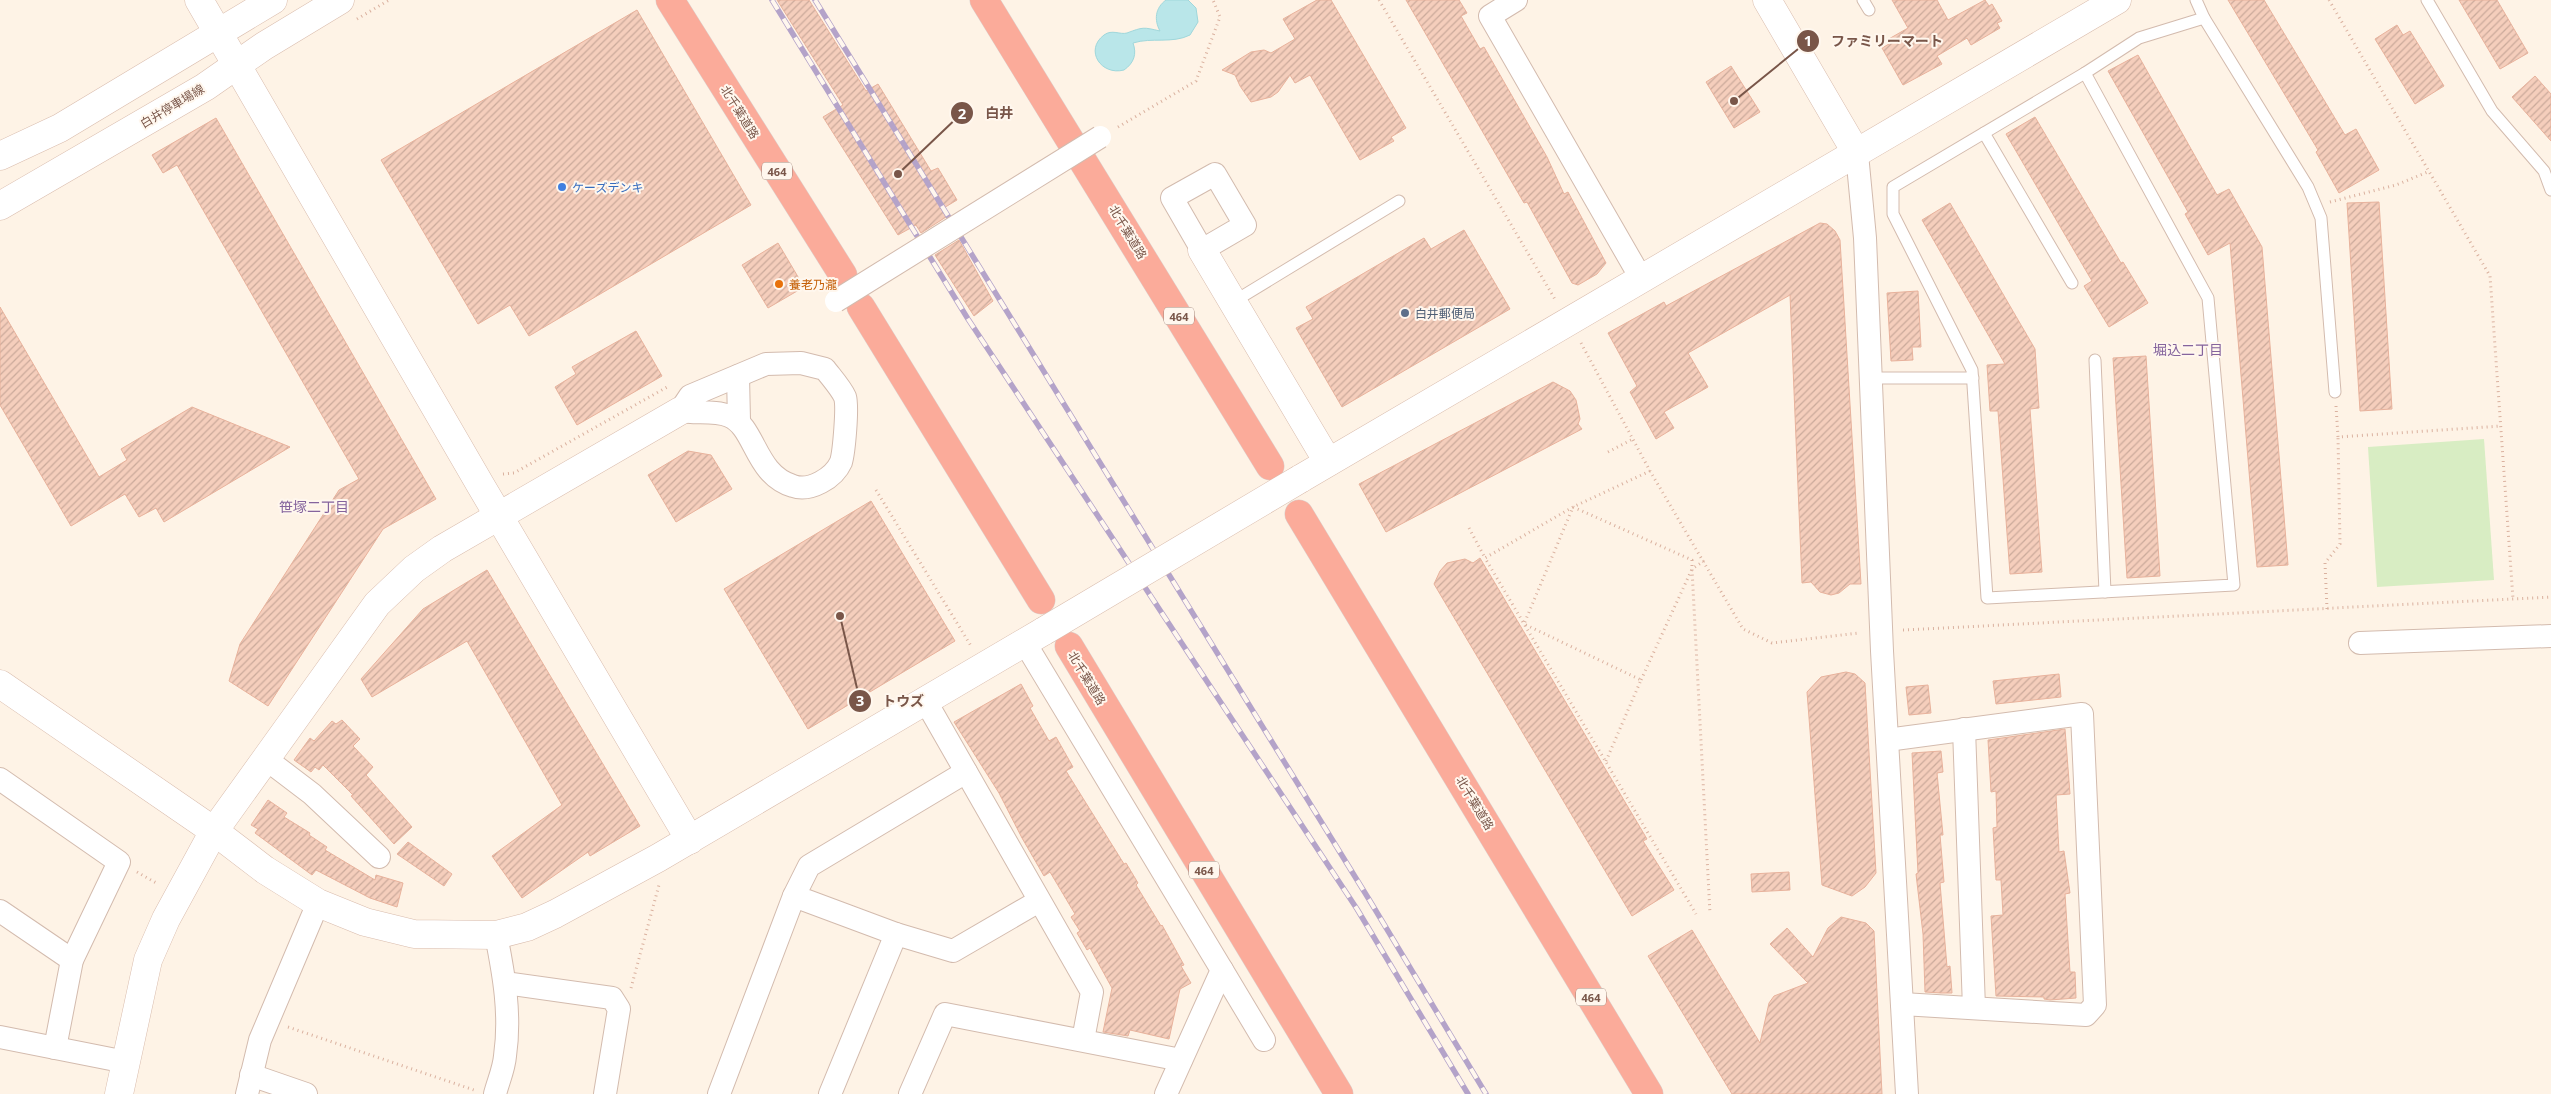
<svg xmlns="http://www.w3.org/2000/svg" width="2551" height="1094" font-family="'Noto Sans','Noto Sans JP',sans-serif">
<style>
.green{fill:#d8edc3}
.water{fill:#b9e6e9;stroke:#9fd7db}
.building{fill:url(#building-hatch);stroke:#e8b29c}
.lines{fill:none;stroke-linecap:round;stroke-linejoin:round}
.lane-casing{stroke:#d3bbae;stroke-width:13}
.street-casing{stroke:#d3bbae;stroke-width:24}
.secondary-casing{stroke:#d9bcad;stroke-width:29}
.highway-casing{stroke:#dcd3d0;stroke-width:29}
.path{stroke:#dab19f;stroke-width:3;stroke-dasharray:1 4;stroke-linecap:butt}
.lane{stroke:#fff;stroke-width:11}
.street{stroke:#fff;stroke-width:22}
.secondary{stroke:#fff;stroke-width:28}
.highway{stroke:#fbab9a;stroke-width:28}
.rail-casing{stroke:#b4a3c9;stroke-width:5.5}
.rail{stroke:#fff7ee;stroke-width:4;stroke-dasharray:11;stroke-linecap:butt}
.street-bridge-casing{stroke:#d3bbae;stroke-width:24;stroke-linecap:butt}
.secondary-bridge-casing{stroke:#d9bcad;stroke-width:29;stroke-linecap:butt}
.street-bridge{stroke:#fff;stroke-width:22}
.secondary-bridge{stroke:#fff;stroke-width:28}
.shop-dot{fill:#3f7fe0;stroke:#fff7ee;stroke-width:2}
.food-dot{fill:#e8710a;stroke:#fff7ee;stroke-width:2}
.service-dot{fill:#5c6f8a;stroke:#fff7ee;stroke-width:2}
.labels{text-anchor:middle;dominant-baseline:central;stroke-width:4;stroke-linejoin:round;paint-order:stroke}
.shield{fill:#fff7ee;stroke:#a1867a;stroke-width:1}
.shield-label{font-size:11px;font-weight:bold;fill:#795649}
.street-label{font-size:12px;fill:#795649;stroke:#fff7ee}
.shop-label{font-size:12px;fill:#366cbe;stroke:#fff7ee;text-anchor:start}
.food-label{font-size:12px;fill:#c56008;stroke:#fff7ee;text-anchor:start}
.service-label{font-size:12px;fill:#4e5e75;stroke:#fff7ee;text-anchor:start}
.neighbourhood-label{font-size:14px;fill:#85649d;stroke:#fff7ee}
.leader{fill:none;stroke:#795649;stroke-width:2}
.callout-dot{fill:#795649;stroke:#fff7ee;stroke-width:2}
.mark-label{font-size:15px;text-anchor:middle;font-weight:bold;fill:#fff}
.callout-label{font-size:14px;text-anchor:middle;font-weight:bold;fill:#795649;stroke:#fff7ee;stroke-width:4;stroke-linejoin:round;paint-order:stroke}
</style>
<defs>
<pattern id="building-hatch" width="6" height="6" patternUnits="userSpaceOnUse" patternTransform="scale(1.25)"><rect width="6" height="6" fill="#f5cebc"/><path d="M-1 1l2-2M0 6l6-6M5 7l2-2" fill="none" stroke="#cbaa9b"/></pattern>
</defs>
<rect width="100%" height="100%" fill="#fef3e6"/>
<path class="green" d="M2484 439 2494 580 2377 587 2368 447Z"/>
<path class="water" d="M1166 0H1188L1196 8 1198 22 1190 35C1172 44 1152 37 1133 43 1137 54 1134 63 1124 70 1101 76 1084 50 1104 35 1112 29 1120 35 1127 33 1143 27 1143 27 1160 31 1154 20 1155 8 1166 0Z"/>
<g class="building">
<path d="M777 0H809L866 91 878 84 931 171 938 168 957 200 942 209 946 217 921 233 916 225 898 235 823 117 843 105Z"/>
<path d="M1317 0H1331L1406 128 1391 137 1394 141 1360 160 1310 75 1295 83 1290 75 1278 92 1271 97 1251 102 1240 86 1235 75 1222 70 1251 52 1264 50 1271 53 1295 39 1283 19Z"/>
<path d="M1406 0H1459L1467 13 1461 16 1480 49 1484 47 1547 157 1564 194 1568 192 1606 263 1597 274 1578 285 1572 283 1527 202 1524 203Z"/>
<path d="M1892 0H1937L1948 20 1985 0 1989 6 1992 4 2002 21 1997 23 2000 28 1971 45 1967 38 1937 56 1942 64 1903 85 1882 48 1889 44 1887 40 1908 28Z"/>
<path d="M2228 0H2264L2345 135 2356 129 2379 170 2339 193 2316 152 2318 150Z"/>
<path d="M2459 0H2497L2528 53 2500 69Z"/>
<path d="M637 10 751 205 529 336 510 305 478 324 381 160Z"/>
<path d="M2397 25 2403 35 2410 31 2444 86 2415 104 2375 39Z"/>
<path d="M2138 55 2217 195 2229 189 2262 247 2288 565 2257 567 2230 243 2208 255 2185 214 2188 212 2108 71Z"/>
<path d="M1731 66 1760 112 1734 128 1706 82Z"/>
<path d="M2535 76 2551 94V141L2512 97Z"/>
<path d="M2035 117 2121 263 2123 262 2148 303 2109 327 2084 286 2092 281 2006 134Z"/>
<path d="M216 118 436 499 383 529 268 706 229 681 240 644 339 490 359 479 177 165 163 173 152 155Z"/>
<path d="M2379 202 2392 409 2360 411 2347 203Z"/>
<path d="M1950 203 2035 349 2039 408 2030 409 2042 572 2010 574 1998 411H1990L1987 365 2005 364 1922 220Z"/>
<path d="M1820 223 1827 224 1835 231 1840 240 1861 584H1850L1839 593 1831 595 1820 592 1811 582 1802 583 1790 295 1688 353 1708 387 1664 412 1674 428 1656 439 1630 392 1637 386 1608 333 1664 302 1666 306Z"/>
<path d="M1464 230 1510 309 1342 407 1296 328 1313 319 1306 307 1424 238 1431 249Z"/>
<path d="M959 240 993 301 974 316 935 255Z"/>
<path d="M778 243 804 287 768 308 742 265Z"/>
<path d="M1918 291 1921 347H1912L1913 360 1891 361 1887 293Z"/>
<path d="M0 307 99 477 127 460 121 449 192 407 290 447 164 522 156 508 139 517 125 494 71 526 0 405Z"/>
<path d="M636 331 662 376 577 425 555 387 576 374 572 367Z"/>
<path d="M2146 356 2160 576 2127 578 2113 358Z"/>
<path d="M1553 382 1570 391 1576 400 1580 419 1578 424 1582 429 1386 532 1359 484Z"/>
<path d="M688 451 711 455 732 489 676 522 648 475Z"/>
<path d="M871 501 955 641 808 729 724 589Z"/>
<path d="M1480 558 1647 839 1643 841 1674 890 1632 916 1434 584 1440 571 1447 563 1465 559 1473 563Z"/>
<path d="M487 570 640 826 590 856 588 852 522 898 492 856 562 805 467 641 372 697 361 679 423 609Z"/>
<path d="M1846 672 1855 674 1865 683 1876 873 1865 887 1852 896 1822 885 1807 692 1821 677Z"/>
<path d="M2059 674 2061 697 1996 704 1993 681Z"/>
<path d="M1021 684 1033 706 1030 708 1049 741 1056 737 1073 767 1066 771 1124 864 1126 863 1138 883 1136 885 1161 926 1162 925 1184 965 1181 966 1191 983 1180 989 1169 1039 1130 1030 1128 1036 1103 1032 1112 988 1090 948 1087 950 1077 933 1080 931 1071 917 1075 914 1050 872 1044 876 1022 838 999 793 954 722Z"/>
<path d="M1928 685 1931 713 1909 715 1906 687Z"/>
<path d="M342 720 360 739 353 746 373 767 366 775 412 827 394 844 351 796 353 795 323 765 319 770 315 767 311 772 294 760 310 738 314 741 332 721 336 724Z"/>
<path d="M2065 729 2070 794 2056 795 2059 852 2064 851 2070 893 2065 894 2070 972H2075L2076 998 2050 1000 2044 999V997L1996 996 1991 916 2003 915 2001 880H1996L1993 828 1997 827 1996 791 1991 792 1988 740Z"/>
<path d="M1941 751 1943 772 1937 773 1943 835H1940L1944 882 1940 883 1947 967 1950 966 1952 993H1941L1925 992 1923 934 1916 874 1918 873 1912 753Z"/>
<path d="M268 800 287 813 284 817 310 833 309 835 327 847 325 850 375 880 376 875 403 883 397 907 370 898 316 870 312 875 255 833 258 829 251 825Z"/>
<path d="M408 842 452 874 444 886 397 854Z"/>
<path d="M1789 872 1790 890 1752 892 1751 874Z"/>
<path d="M1841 917 1866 923 1874 931 1882 1094H1732L1648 956 1692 930 1760 1043 1769 1003 1774 996 1808 983 1770 944 1787 928 1813 957 1828 928Z"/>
</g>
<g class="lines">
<defs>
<g id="lane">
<path d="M1863 0 1869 10"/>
<path d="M2427 0 2492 111 2544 171 2551 190"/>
<path d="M2204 18 2308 187 2321 218 2335 392"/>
<path d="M2085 73 2208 298 2234 585 1987 598 1972 370 1893 214V187Z"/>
<path d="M2085 73 2139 38 2204 18 2196 0"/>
<path d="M1984 133 2072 283"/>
<path d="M1233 302 1399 201"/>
<path d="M2095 360 2105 592"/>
<path d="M1871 378H1973"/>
</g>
<g id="street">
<path d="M1516 0 1490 16 1642 280"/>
<path d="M1857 154 1865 238 1882 651 1907 1094"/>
<path d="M1215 174 1245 225 1202 250 1172 198Z"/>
<path d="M801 363 825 369C831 377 841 388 845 397 848 407 844 452 841 462 834 478 810 492 793 486 754 474 756 427 729 416 715 410 695 414 680 411L690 396 766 364Z"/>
<path d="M738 376 739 421"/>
<path d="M1025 643 1222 970 1166 1094"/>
<path d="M2360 643 2551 636"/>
<path d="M925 700 1092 992 1083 1040"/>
<path d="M1964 729 1974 1008"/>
<path d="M1887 740 2082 714 2095 1005 2086 1015 1902 1004"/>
<path d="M266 759 312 794 379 857"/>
<path d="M966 772 809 866 794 896 896 934 953 951 1039 901"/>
<path d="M0 779 119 862 72 960 55 1048"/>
<path d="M0 911 72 960"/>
<path d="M1222 970 1264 1040"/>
<path d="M506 983 612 998 619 1009 605 1094"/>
<path d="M0 1037 126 1062"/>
<path d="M251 1075 306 1094"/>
<path d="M247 1094 260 1040 318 903"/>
<path d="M495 1094C498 1082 504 1069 505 1056 511 1015 504 975 496 935"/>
<path d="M719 1094 794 896"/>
<path d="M830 1094 896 934"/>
<path d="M910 1094 945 1014 1181 1060"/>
</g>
<g id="secondary">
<path d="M199 0 481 486 690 840"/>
<path d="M1767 0 1857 154"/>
<path d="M0 156 60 128 273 0"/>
<path d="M0 206 205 87 264 46 340 0"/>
<path d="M1202 250 1328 462"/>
<path d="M1300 479 2117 0"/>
<path d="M0 684 214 831 265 870 318 903 365 922 414 934 496 935 527 927 555 914 658 858 1044 631"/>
<path d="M119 1094 148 960 166 919 214 831 377 604 414 569 442 549 680 411"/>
</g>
<g id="highway">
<path d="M670 0 843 275"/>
<path d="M984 0 1270 466"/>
<path d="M861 307 1041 600"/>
<path d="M1299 514 1649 1094"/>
<path d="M1069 646 1339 1094"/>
</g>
</defs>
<use href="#lane" class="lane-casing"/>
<use href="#street" class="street-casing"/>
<use href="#secondary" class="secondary-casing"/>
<use href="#highway" class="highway-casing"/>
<g class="path">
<path d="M1379 0 1556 301"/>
<path d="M2329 0 2490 276 2513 599"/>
<path d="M357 19 389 0"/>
<path d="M1118 127 1196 81 1220 17 1213 0"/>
<path d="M2330 202 2396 185 2430 171"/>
<path d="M1581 343 1650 471 1743 629 1772 643 1859 633"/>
<path d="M2336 406 2338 437 2501 426"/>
<path d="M1608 452 1633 439"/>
<path d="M1650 471 1573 507 1485 558 1696 914"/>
<path d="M503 474 514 473 669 386"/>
<path d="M876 490 971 646"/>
<path d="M1469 528 1485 558"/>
<path d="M1704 561 1692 569 1710 914"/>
<path d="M2327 609 2325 563 2340 544 2338 437"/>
<path d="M1903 630 2551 597"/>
<path d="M1606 761 1641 680 1524 624 1573 507 1692 560V569L1641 680"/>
<path d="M137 872 158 884"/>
<path d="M631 988 659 885"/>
<path d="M288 1027 474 1090"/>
</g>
<use href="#lane" class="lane"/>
<use href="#street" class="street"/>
<use href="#secondary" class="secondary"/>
<use href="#highway" class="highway"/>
<defs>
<g id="rail">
<path d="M772 0 968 319 1357 909 1468 1094"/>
<path d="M815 0 1370 901 1486 1094"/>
</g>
</defs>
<use href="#rail" class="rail-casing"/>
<use href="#rail" class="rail"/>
<defs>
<path id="street-bridge" d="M836 301 1100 137"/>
<path id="secondary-bridge" d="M1044 631 1300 479"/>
</defs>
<use href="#street-bridge" class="street-bridge-casing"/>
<use href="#secondary-bridge" class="secondary-bridge-casing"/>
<use href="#street-bridge" class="street-bridge"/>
<use href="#secondary-bridge" class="secondary-bridge"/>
</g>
<circle class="shop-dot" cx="562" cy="187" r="5"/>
<circle class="food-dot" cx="779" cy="284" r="5"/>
<circle class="service-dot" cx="1405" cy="313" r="5"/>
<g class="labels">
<g class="shield">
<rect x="762" y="162.5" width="30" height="17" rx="4"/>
<rect x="1164" y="307.5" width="30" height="17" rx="4"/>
<rect x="1189" y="861.5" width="30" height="17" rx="4"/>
<rect x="1576" y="988.5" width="30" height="17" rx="4"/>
</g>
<g class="shield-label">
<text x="777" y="171">464</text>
<text x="1179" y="316">464</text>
<text x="1204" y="870">464</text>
<text x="1591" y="997">464</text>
</g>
<g class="street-label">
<text transform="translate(172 106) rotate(-31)">白井停車場線</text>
<text transform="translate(740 112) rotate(58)">北千葉道路</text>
<text transform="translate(1128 232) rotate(59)">北千葉道路</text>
<text transform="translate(1087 678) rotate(59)">北千葉道路</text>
<text transform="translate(1475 803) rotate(59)">北千葉道路</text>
</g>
<g class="shop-label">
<text x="572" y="187">ケーズデンキ</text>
</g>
<g class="food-label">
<text x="789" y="284">養老乃瀧</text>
</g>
<g class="service-label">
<text x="1415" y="313">白井郵便局</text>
</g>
<g class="neighbourhood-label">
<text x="2188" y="349">堀込二丁目</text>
<text x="314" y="506">笹塚二丁目</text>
</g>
</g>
<path class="leader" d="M1734 101L1808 41M898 174L962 113M840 616L860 701"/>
<g class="callout-dot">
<circle cx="1734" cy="101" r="5"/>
<circle cx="898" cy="174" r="5"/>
<circle cx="840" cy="616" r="5"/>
<circle cx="1808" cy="41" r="12"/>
<circle cx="962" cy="113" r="12"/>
<circle cx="860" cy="701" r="12"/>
</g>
<g class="mark-label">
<text x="1808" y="46">1</text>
<text x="962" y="119">2</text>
<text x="860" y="706">3</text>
</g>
<g class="callout-label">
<text x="1887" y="46">ファミリーマート</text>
<text x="999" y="118">白井</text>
<text x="903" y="706">トウズ</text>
</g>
</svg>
